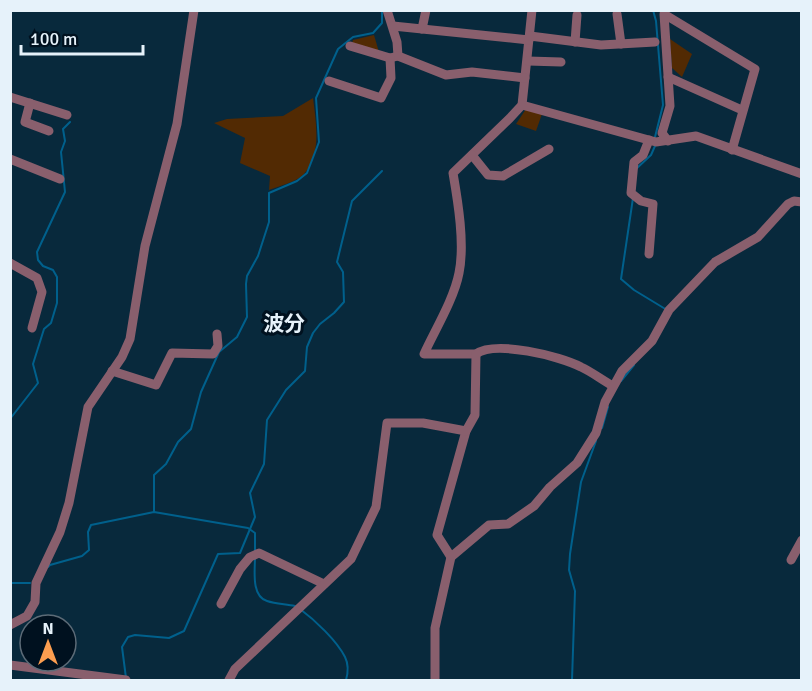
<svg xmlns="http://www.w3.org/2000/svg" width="812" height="691" font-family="Signika,'Noto Sans JP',sans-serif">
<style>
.green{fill:#522a03}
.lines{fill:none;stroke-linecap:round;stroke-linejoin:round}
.stream{stroke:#00608c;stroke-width:2}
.minor{stroke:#895f6d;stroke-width:9}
.labels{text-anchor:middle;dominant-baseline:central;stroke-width:6;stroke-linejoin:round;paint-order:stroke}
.quarter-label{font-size:21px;font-weight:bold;fill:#e6f2fa;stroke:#00111f}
</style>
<rect width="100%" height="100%" fill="#08293c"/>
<g class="green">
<path d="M374 35 379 52 352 43 353 40Z"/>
<path d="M670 39 692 54 682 77 672 68Z"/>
<path d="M313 98C316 122 322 154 304 174 297 182 279 186 269 190L270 176 240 163 245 138 214 123 227 119 283 116Z"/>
<path d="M526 109 542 114 536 131 516 124Z"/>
</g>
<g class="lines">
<g class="stream">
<path d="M653 10 656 21 663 105 655 137"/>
<path d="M636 169 651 155 655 146"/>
<path d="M633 198 621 279 634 290 667 310"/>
<path d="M621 381 634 365"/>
<path d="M10 419 38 383 33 364 44 329 51 323 57 303V277L53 270 43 266 38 260 37 252 65 192 61 152 65 141 63 129 70 122"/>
<path d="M602 428 608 407"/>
<path d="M154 512V475L166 464 178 442 191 429 201 392 219 352 237 337 247 317 246 284 247 276 258 256 269 222V193L297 181 307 173 319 142 316 98 338 49 353 37 373 33 382 23V10"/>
<path d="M255 557C255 570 251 596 267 601 276 604 286 604 295 606"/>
<path d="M48 567 50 565 82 556 89 550 88 532 91 525 154 512 248 528 255 533V552"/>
<path d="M10 583H30"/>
<path d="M300 609C315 620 337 641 345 657 349 665 348 673 346 680"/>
<path d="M126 678 122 647 128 637 135 635 169 638 184 631 218 554 240 553 255 517 250 493 264 464 267 420 286 390 305 371 307 347 313 333 320 324 334 313 344 302 343 272 337 262 352 201 382 171"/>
<path d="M572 680 575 591 569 570 570 554 581 482 596 441"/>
</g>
<g class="minor">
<path d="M387 10 397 42 398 56"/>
<path d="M532 10 522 105 510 118 453 173C458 202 465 244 459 273 454 299 435 330 424 354H476C495 340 560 356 581 367 592 372 602 380 613 386"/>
<path d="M617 14 621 44"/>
<path d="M393 26 529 40"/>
<path d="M422 29 426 10"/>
<path d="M530 36 601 45 655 42"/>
<path d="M575 42 577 15"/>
<path d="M350 46 390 58 398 56 446 75 472 72 525 78"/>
<path d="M528 61 561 62"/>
<path d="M668 77 742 110"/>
<path d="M329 81 381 98 391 78 390 58"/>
<path d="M10 97 67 115"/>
<path d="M30 103 25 122 49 131"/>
<path d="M522 105 656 142 696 136 802 174"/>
<path d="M668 141 662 133 670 106 664 14 755 69 732 150"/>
<path d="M472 155 488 175 503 176 549 149"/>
<path d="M10 159 60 179"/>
<path d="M649 254 653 204 641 201 631 193 634 162 643 155 649 140"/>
<path d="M10 263 37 278 42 292 32 328"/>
<path d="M112 371 156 385 172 353 213 354 218 346 217 334"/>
<path d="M451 557 437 535 466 431 475 415 476 354"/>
<path d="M791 560 802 540"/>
<path d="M221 604 240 569 250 557 259 553 324 584"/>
<path d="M10 625 27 616 35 602 36 583 60 532 69 503 88 407 122 357 130 339 145 246 177 124 194 10"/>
<path d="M10 665 126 680"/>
<path d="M229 680 235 669 351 559 376 507 387 423H423L466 431"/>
<path d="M435 680V628L451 557 489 525 508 524 534 506 550 487 577 463 596 433 605 402 622 371 652 341 669 310 715 262 758 237 788 204 794 201 802 202"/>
</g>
</g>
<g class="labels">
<g class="quarter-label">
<text x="284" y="324">波分</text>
</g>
</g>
<rect width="812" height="691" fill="none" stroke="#e6f2fa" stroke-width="24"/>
<g transform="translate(48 643)"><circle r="28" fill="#00111f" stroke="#5c6b77" stroke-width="1.5"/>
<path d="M0-4.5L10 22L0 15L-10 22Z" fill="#fb9e50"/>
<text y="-9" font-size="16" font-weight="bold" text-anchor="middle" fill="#e6f2fa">N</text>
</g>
<path d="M21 45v9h122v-9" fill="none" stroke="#e6f2fa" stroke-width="3"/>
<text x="30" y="45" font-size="18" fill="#e6f2fa" stroke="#00111f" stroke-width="4.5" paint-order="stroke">100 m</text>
</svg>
